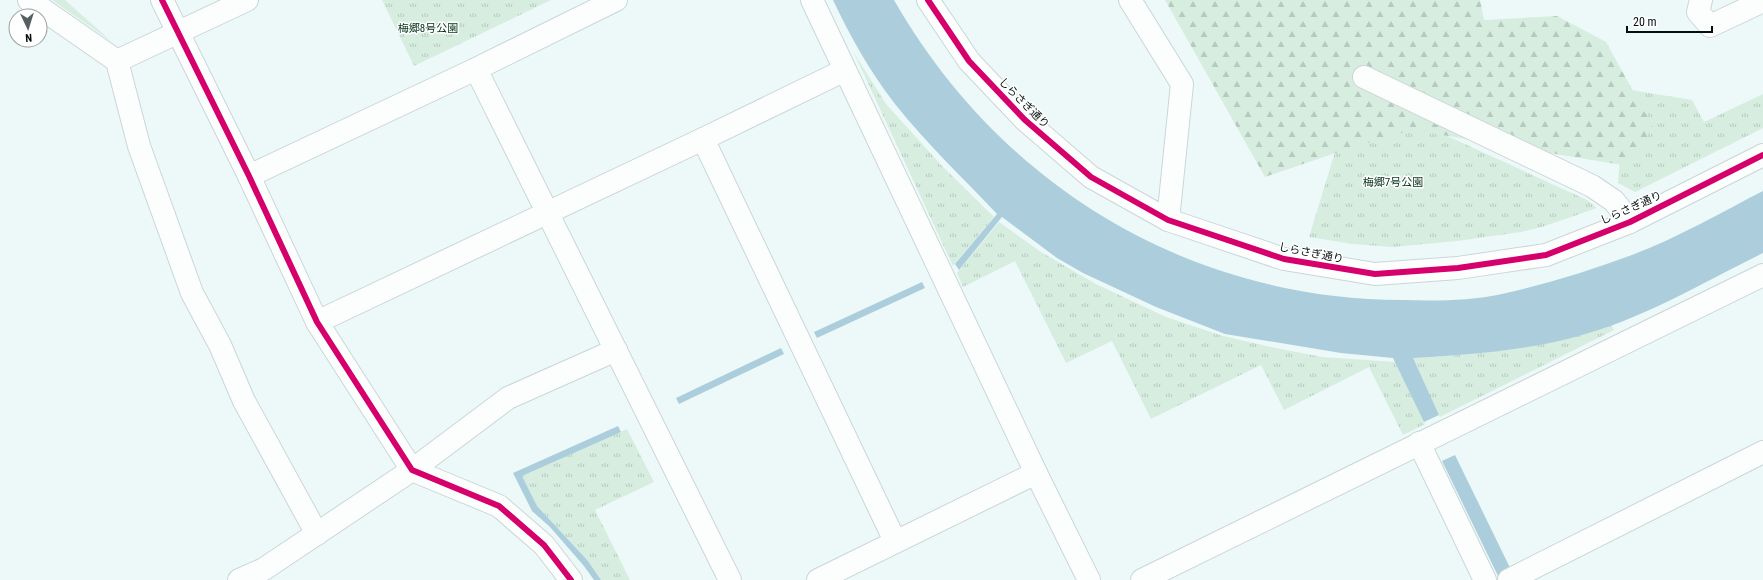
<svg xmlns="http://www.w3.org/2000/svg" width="1763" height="580" font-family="'Roboto Condensed','Noto Sans JP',sans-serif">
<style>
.grass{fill:url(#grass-tufts)}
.forest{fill:url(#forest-firs)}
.water{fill:#accedc}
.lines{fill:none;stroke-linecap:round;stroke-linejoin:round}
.street-casing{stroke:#cbd6d6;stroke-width:24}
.secondary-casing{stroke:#cbd6d6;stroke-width:24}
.street{stroke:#fcfefe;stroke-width:22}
.secondary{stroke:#fcfefe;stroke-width:22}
.cycleway-casing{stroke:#fff;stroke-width:8}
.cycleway{stroke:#d6006c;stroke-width:6}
.labels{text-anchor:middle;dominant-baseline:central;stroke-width:3;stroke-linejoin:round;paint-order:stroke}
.park-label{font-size:11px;fill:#033219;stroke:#fff}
.street-label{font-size:11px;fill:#050e0d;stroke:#fff}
</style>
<defs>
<pattern id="grass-tufts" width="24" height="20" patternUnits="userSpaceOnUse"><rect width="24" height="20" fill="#d6ede0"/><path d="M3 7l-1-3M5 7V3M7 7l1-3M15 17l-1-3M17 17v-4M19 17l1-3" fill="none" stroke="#b6cabf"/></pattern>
<pattern id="forest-firs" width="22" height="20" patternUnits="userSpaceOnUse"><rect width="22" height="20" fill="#d6ede0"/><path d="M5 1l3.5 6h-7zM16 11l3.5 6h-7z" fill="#b6cabf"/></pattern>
</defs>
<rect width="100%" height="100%" fill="#edf9f9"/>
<g class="grass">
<path d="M52 0H65L111 41Z"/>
<path d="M382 0H551L414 66Z"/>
<path d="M854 53 886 104 943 167 994 217 953 266Z"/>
<path d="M1625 89 1692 100 1704 122 1763 94V128L1635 192 1618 183Z"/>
<path d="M1353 93 1587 200 1597 208 1542 227 1521 232 1457 241 1392 247 1353 244 1309 237Z"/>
<path d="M999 222 1041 252 1096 284 1166 317 1223 336 1271 347 1322 357 1396 362 1425 424 1403 435 1369 367 1284 410 1261 365 1151 419 1112 341 1066 363 1015 261 963 287 957 273Z"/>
<path d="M1611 325 1614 330 1440 417 1412 358C1481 355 1546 346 1611 325Z"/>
<path d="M627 429 654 482 595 510 630 580H601L588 561 537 506 522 476Z"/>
</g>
<path class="forest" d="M1165 0H1480L1484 20 1557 16 1606 42 1653 127 1628 166 1412 130 1350 148 1265 177Z"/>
<g class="water">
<path d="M833 0H894C1000 185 1187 299 1402 300 1435 301 1469 301 1502 294 1546 284 1589 271 1632 255 1677 238 1720 213 1763 191V253C1702 283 1641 320 1575 337 1522 351 1467 355 1413 358L1439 415 1424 422 1393 358 1341 353 1225 334 1156 307 1083 273 1057 258 1002 217 959 270 955 264 997 214C963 178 926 143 895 104 870 72 850 36 833 0Z"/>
<path d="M922 282 925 288 817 338 814 332Z"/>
<path d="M781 348 784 354 679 404 676 398Z"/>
<path d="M618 426 621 432 522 476 537 506 588 561 601 580H594L584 566 550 527 532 511 513 473Z"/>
<path d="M1455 455 1516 580H1500L1442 461Z"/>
</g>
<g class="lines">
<defs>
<g id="street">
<path d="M29 0 117 61 139 146 192 293 220 345 244 401 317 534"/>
<path d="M162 0 249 176 317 322 412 470 499 506 544 545 571 580"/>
<path d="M812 0 1036 473 1089 580"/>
<path d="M1130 0 1182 84 1168 220"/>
<path d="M1701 0 1698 12 1710 26 1763 1"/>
<path d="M117 61 247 0"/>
<path d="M1364 77 1592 186 1614 201 1630 222"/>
<path d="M703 139 895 541"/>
<path d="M317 322 703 139 845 70"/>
<path d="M1419 443 1485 580"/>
<path d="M239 580 264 569 412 470 508 398 616 350"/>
<path d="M818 580 1036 473"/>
<path d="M1142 580 1763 275"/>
<path d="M1509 580 1763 452"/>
</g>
<g id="secondary">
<path d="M928 0 969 61 1025 120 1091 177 1168 220 1284 259 1375 274 1458 268 1546 255 1630 222 1763 155"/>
<path d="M476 69 730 580"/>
<path d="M249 176 476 69 616 0"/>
</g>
</defs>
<use href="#street" class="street-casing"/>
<use href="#secondary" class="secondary-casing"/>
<use href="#street" class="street"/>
<use href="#secondary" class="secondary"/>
<defs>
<g id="cycleway">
<path d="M162 0 249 176 317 322 412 470 499 506 544 545 571 580"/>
<path d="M928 0 969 61 1025 120 1091 177 1168 220 1284 259 1375 274 1458 268 1546 255 1630 222 1763 155"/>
</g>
</defs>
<use href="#cycleway" class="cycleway-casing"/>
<use href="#cycleway" class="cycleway"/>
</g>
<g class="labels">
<g class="park-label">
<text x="428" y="28">梅郷8号公園</text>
<text x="1393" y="182">梅郷7号公園</text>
</g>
<g class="street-label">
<text transform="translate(1024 103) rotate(45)">しらさぎ通り</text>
<text transform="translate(1631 208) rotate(-24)">しらさぎ通り</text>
<text transform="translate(1311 253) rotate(11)">しらさぎ通り</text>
</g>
</g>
<g transform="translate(28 28) rotate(176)"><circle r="19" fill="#ffffff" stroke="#9b9f9e"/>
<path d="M0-3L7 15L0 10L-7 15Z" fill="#566060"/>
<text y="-6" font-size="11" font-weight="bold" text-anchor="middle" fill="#050e0d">N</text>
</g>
<path d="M1627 26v6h85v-6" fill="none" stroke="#050e0d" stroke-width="2"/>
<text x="1633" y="26" font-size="12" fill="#050e0d" stroke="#ffffff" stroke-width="3" paint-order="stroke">20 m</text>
</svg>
